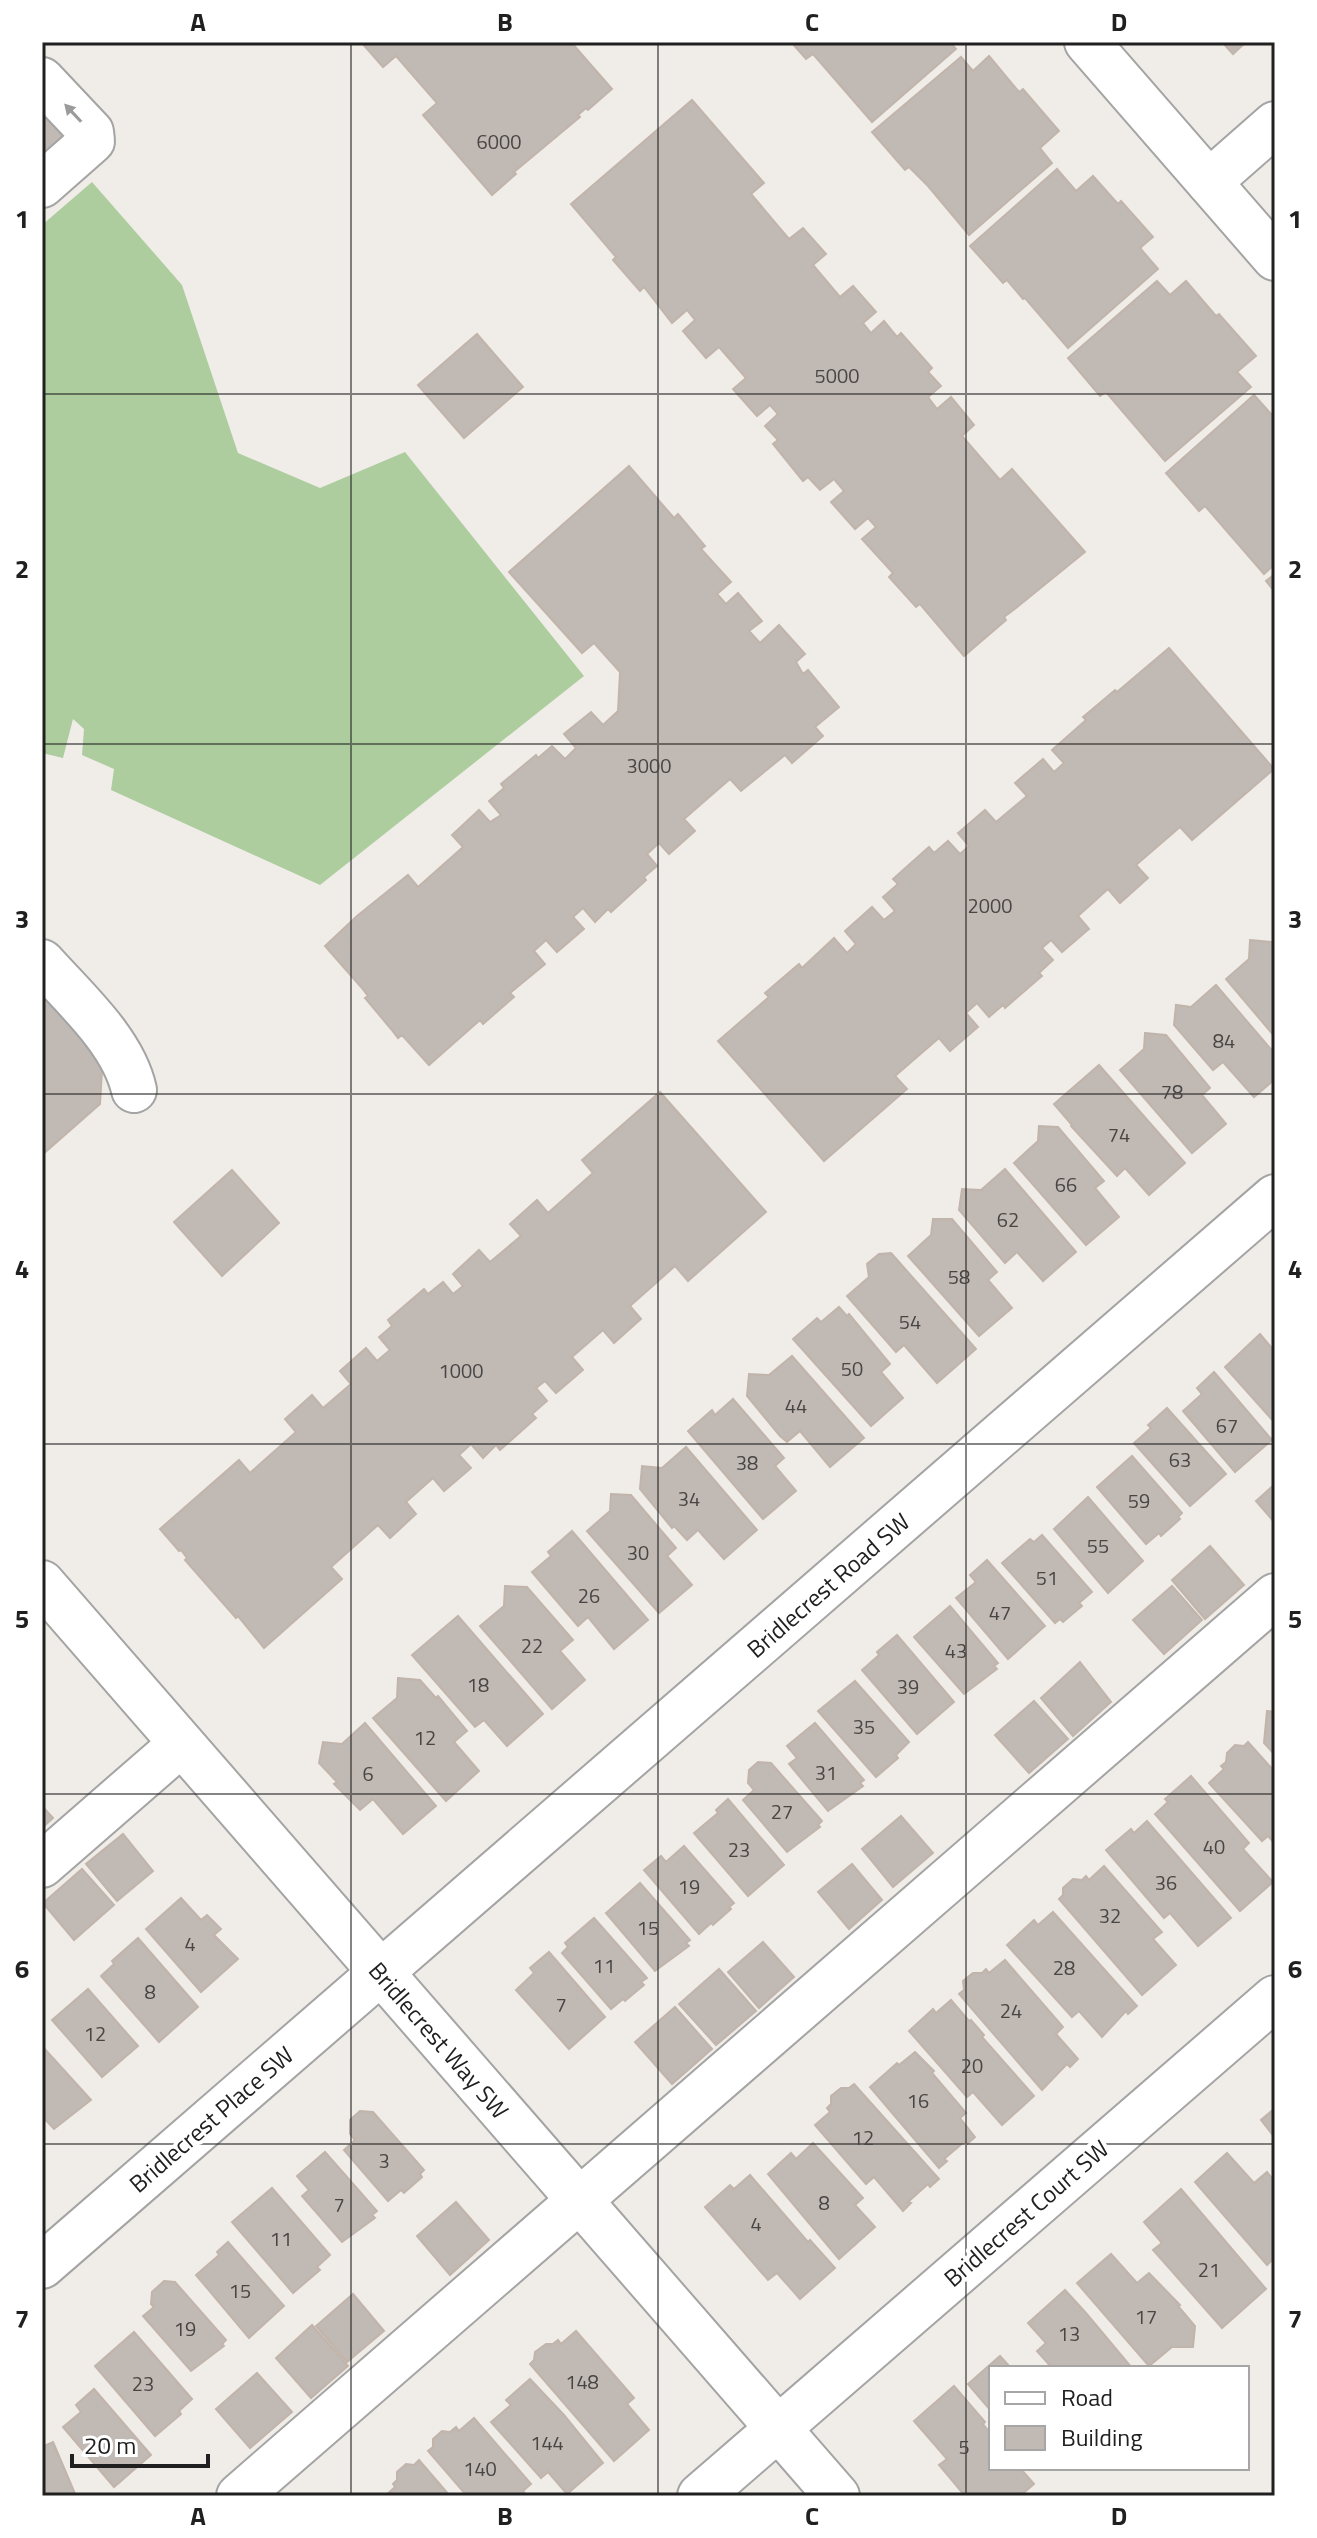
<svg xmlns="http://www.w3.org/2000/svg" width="1317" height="2538" font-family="'Titillium Web',sans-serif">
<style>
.forest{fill:#adcd9f}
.building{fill:#c1b9b4;stroke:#c1b4ab;stroke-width:2}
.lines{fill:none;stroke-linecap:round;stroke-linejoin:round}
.minor-casing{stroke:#a4a4a4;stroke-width:48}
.minor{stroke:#fff;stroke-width:44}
.oneway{fill:#9b9b9b}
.grid{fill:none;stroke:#202020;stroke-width:2;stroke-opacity:0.55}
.labels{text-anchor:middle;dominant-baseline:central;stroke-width:8;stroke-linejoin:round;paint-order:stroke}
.number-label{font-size:20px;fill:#484645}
.street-label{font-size:24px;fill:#202020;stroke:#fff}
.neatline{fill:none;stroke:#202020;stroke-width:3}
.grid-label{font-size:26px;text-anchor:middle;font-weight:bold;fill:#202020}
</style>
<rect width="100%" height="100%" fill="#f0ede8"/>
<path class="forest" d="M92 182 182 285 238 453 320 488 405 452 584 676 320 885 111 790 114 769 82 755 84 729 73 719 63 758 42 753V225Z"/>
<g class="building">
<path d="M361 42H571L612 89 588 110 586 108 578 115 580 117 514 172 516 174 492 195 423 115 437 103 396 56 383 67Z"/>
<path d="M791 42H950L956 49 872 122 813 54 806 59Z"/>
<path d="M1222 42H1246L1233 54Z"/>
<path d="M989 56 1019 92 1023 89 1059 131 1040 148 1052 163 969 235 928 186 909 167 905 170 872 132 961 57 973 71Z"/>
<path d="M692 100 764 183 751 194 789 239 803 228 826 254 813 265 840 297 853 286 876 312 863 323 871 333 884 321 897 337 901 333 932 368 928 372 941 386 928 397 937 409 951 397 974 425 962 436 1000 480 1012 469 1085 552 1016 608 1004 617 1006 620 964 656 920 604 916 607 889 577 893 573 862 539 876 527 868 518 855 529 831 502 844 491 834 479 820 490 808 477 803 481 773 444 778 440 765 426 778 414 770 405 757 416 733 389 746 378 719 347 706 358 683 331 695 320 687 310 672 323 644 287 640 291 613 260 616 257 571 204Z"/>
<path d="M42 104 70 137 42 161Z"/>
<path d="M1057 169 1076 191 1093 176 1118 204 1121 201 1153 237 1140 248 1158 269 1068 348 1025 298 1023 299 1007 280 1003 283 970 246Z"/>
<path d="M1157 281 1170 295 1186 281 1216 316 1219 314 1256 356 1237 372 1251 387 1165 461 1106 392 1100 396 1068 358Z"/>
<path d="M477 334 523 387 464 438 418 385Z"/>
<path d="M1254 395 1272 415 1275 412V564L1264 574 1205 506 1199 511 1166 473Z"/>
<path d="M629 466 674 518 678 514 705 546 701 549 731 582 717 594 726 604 738 593 762 621 749 631 760 643 779 625 805 654 796 662 803 674 808 670 839 707 815 727 823 736 792 763 785 755 741 791 730 779 684 819 695 831 669 854 659 843 647 854 657 866 644 877 646 880 611 912 608 909 595 922 583 908 573 917 584 929 557 952 546 940 534 951 545 964 510 993 514 997 483 1024 480 1020 429 1065 402 1035 398 1038 391 1029 365 998 368 996 361 987 325 946 357 916 408 875 418 887 463 847 452 835 479 810 490 822 501 815 489 801 504 788 501 784 536 755 538 758 552 746 565 759 576 748 564 734 591 712 603 725 618 711 620 672 594 643 582 653 509 572Z"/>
<path d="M1275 574V592L1266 581Z"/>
<path d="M1169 648 1274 769 1192 840 1180 827 1136 865 1148 878 1120 903 1108 889 1078 916 1089 929 1062 952 1051 940 1042 948 1053 960 1039 973 1042 976 1005 1008 1003 1005 989 1017 977 1003 966 1013 978 1027 950 1051 939 1038 895 1076 907 1089 824 1161 718 1041 769 997 765 993 799 964 802 968 834 938 847 953 856 944 845 931 872 907 884 920 895 911 883 897 898 884 893 879 929 847 934 853 948 841 960 854 969 846 958 833 985 810 996 822 1027 796 1015 783 1043 759 1054 772 1064 763 1052 750 1086 720 1083 717 1115 690 1117 692Z"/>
<path d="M1250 940 1273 942 1275 944V1037L1226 979 1249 959Z"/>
<path d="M42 982 103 1053 100 1104 42 1155Z"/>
<path d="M1216 985 1275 1054V1079L1254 1097 1223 1062 1213 1070 1174 1025 1176 1005 1191 1007Z"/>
<path d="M1145 1033 1166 1035 1210 1088 1202 1095 1226 1124 1192 1153 1120 1070 1144 1049Z"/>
<path d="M1099 1065 1185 1163 1149 1195 1125 1168 1117 1176 1071 1126 1072 1125 1054 1104Z"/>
<path d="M660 1092 766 1212 688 1281 675 1266 630 1306 641 1319 614 1343 603 1330 572 1357 583 1370 556 1393 545 1381 536 1388 547 1401 532 1414 536 1418 500 1450 496 1445 483 1458 471 1444 459 1455 471 1468 444 1491 433 1478 406 1502 416 1514 390 1538 378 1525 331 1567 342 1579 264 1648 238 1616 236 1618 185 1560 187 1558 181 1550 179 1551 160 1529 239 1460 250 1473 296 1432 285 1419 312 1395 323 1408 351 1384 340 1371 366 1348 377 1361 390 1350 379 1337 392 1326 388 1320 424 1289 428 1294 443 1282 453 1294 463 1286 453 1274 479 1250 490 1262 521 1236 510 1224 537 1200 548 1213 593 1173 582 1160Z"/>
<path d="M1039 1126 1058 1127 1104 1181 1095 1188 1119 1217 1086 1245 1014 1163 1038 1141Z"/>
<path d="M1005 1169 1076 1252 1043 1281 1017 1252 1005 1263 959 1210 962 1189 981 1190Z"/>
<path d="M232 1170 279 1223 222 1276 174 1222Z"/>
<path d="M933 1219H952L997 1272 988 1280 1012 1308 979 1336 908 1256 931 1235Z"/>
<path d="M891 1253 976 1349 937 1383 904 1345 896 1352 847 1296 869 1277 867 1264 879 1254Z"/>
<path d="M839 1307 847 1316 849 1314 890 1364 881 1372 903 1398 871 1426 793 1339 817 1318 821 1322Z"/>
<path d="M1260 1334 1275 1352V1423L1225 1367Z"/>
<path d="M792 1356 864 1438 830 1467 800 1431 787 1442 780 1436 747 1396 749 1374 769 1375Z"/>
<path d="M1214 1372 1272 1440 1235 1472 1183 1411 1202 1394 1197 1388Z"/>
<path d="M733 1399 784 1458 775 1466 796 1491 763 1519 688 1431 712 1410 715 1415Z"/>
<path d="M1167 1408 1226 1474 1190 1506 1134 1443 1151 1428 1148 1425Z"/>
<path d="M686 1447 757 1530 724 1559 698 1530 687 1540 674 1526 672 1528 640 1489 642 1466 662 1468Z"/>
<path d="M1132 1456 1182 1513 1178 1517 1180 1519 1161 1536 1159 1533 1146 1544 1097 1487Z"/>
<path d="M1275 1484V1523L1256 1501Z"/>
<path d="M611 1494 631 1495 676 1548 667 1556 692 1585 659 1613 587 1531 610 1511Z"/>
<path d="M1088 1497 1143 1561 1108 1593 1054 1529Z"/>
<path d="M572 1531 648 1620 614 1649 588 1617 578 1626 532 1572 551 1556 548 1552Z"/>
<path d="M1042 1535 1092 1592 1079 1603 1082 1606 1063 1622 1060 1619 1055 1623 1002 1563 1030 1539 1034 1542Z"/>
<path d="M1210 1546 1244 1585 1205 1619 1172 1580Z"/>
<path d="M987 1560 1045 1626 1008 1659 956 1598 976 1582 970 1575Z"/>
<path d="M505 1586 527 1587 573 1640 560 1651 585 1680 552 1709 480 1626 504 1606Z"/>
<path d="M1172 1586 1202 1620 1164 1654 1133 1620Z"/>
<path d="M950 1606 998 1663 994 1666 997 1669 964 1694 914 1637Z"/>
<path d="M458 1616 543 1714 507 1746 484 1720 475 1727 412 1655Z"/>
<path d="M897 1635 954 1702 917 1734 862 1670 879 1655 877 1652Z"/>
<path d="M1080 1662 1111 1702 1073 1736 1041 1698Z"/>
<path d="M398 1678 420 1680 436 1698 438 1696 467 1731 454 1742 479 1771 446 1801 373 1718 397 1698Z"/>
<path d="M855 1681 909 1742 896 1755 898 1758 876 1777 818 1711Z"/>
<path d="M1034 1701 1068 1739 1029 1773 995 1735Z"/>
<path d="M1267 1711 1275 1712V1755L1264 1743Z"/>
<path d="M365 1723 436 1806 403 1834 373 1799 360 1810 334 1784 337 1782 319 1763 323 1742 342 1744Z"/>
<path d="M815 1723 864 1780 860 1783 863 1786 828 1811 789 1764 797 1758 787 1746Z"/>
<path d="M1248 1742 1275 1772V1844L1268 1836 1262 1841 1209 1783 1224 1769 1221 1766 1226 1762 1227 1753 1235 1745 1244 1746Z"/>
<path d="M758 1762 771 1763 822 1821 818 1825 820 1827 787 1852 743 1800 754 1790 748 1783 749 1770Z"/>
<path d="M1191 1776 1249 1843 1243 1849 1273 1882 1240 1911 1155 1814 1168 1802 1165 1799Z"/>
<path d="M728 1799 784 1865 748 1896 694 1833 718 1813 716 1810Z"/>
<path d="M42 1806 53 1818 42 1828Z"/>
<path d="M901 1816 933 1853 893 1887 862 1849Z"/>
<path d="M1147 1821 1231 1918 1198 1946 1170 1913 1164 1918 1106 1850 1131 1829 1134 1833Z"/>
<path d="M123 1834 153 1871 117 1901 86 1864Z"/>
<path d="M684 1846 734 1903 729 1907 731 1909 713 1925 711 1923 699 1934 644 1870 661 1856 666 1862Z"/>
<path d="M852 1864 882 1900 849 1929 818 1892Z"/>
<path d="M1104 1866 1162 1932 1153 1939 1176 1965 1142 1995 1059 1899 1063 1895V1888L1073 1879 1082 1880 1086 1876 1089 1880Z"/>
<path d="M82 1869 114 1905 74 1940 43 1903Z"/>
<path d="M640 1883 690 1940 686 1943 689 1946 655 1971 606 1913Z"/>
<path d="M181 1898 201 1920 207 1915 221 1929 214 1935 238 1959 201 1992 146 1929Z"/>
<path d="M1053 1912 1137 2006 1128 2014 1126 2011 1102 2037 1079 2011 1072 2017 1007 1945 1034 1920 1038 1925Z"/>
<path d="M594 1918 647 1978 641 1982 644 1985 625 2001 623 1999 611 2009 562 1953 568 1947 565 1943Z"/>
<path d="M138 1938 198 2007 159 2042 101 1976 114 1964 112 1961Z"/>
<path d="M763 1942 794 1977 759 2008 728 1972Z"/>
<path d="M549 1952 605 2017 569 2049 516 1990 534 1973 530 1968Z"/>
<path d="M1005 1960 1063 2027 1056 2034 1078 2059 1070 2067 1067 2064 1042 2090 959 1994 964 1990 963 1981 973 1973H982L986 1969 989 1973Z"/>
<path d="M719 1969 756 2011 716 2045 679 2004Z"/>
<path d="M88 1989 138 2046 102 2077 52 2020Z"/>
<path d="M951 2000 969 2021 971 2020 984 2035 982 2037 1034 2096 1002 2125 973 2092 967 2097 909 2031 933 2009 936 2013Z"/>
<path d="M675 2007 712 2049 672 2084 635 2042Z"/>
<path d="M42 2046 91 2100 54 2129 42 2116Z"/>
<path d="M915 2052 934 2071 932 2073 966 2113 960 2118 975 2137 967 2144 964 2142 944 2159 947 2161 939 2168 870 2087 897 2063 899 2065Z"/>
<path d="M854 2084 939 2179 930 2187 928 2184 908 2202 911 2203 903 2211 874 2177 866 2184 815 2125 830 2112 827 2108 831 2104V2096L841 2088H849Z"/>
<path d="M1275 2108V2138L1261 2120Z"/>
<path d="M360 2111 373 2112 424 2170 420 2174 422 2177 404 2193 401 2190 388 2201 344 2150 355 2140 350 2134V2120Z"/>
<path d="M813 2143 863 2198 855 2205 875 2227 839 2259 768 2174 791 2153 796 2159Z"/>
<path d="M325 2152 377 2211 372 2215 375 2218 342 2242 302 2196 309 2190 297 2176Z"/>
<path d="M1227 2153 1254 2183 1267 2172 1275 2182V2257L1267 2265 1195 2182Z"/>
<path d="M750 2175 808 2242 810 2240 835 2268 800 2299 777 2273 768 2280 705 2207 730 2185 734 2189Z"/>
<path d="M272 2188 330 2255 317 2267 320 2270 293 2293 232 2222Z"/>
<path d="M1181 2189 1266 2289 1222 2328 1153 2250 1162 2243 1144 2222Z"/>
<path d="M456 2202 489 2240 450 2275 417 2236Z"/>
<path d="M228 2242 284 2306 249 2338 196 2275 219 2255 217 2252Z"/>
<path d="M1111 2254 1137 2283 1149 2273 1180 2305 1178 2306 1195 2326 1193 2347H1172L1149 2366 1077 2283Z"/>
<path d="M164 2281 175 2282 226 2340 222 2344 224 2346 191 2371 143 2316 154 2307 151 2304 152 2292Z"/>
<path d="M1065 2290 1086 2313 1132 2368H1052L1037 2351 1046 2343 1028 2323Z"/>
<path d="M353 2294 384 2331 347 2362 316 2326Z"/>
<path d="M312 2325 348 2366 311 2398 276 2358Z"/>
<path d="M576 2331 634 2398 627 2404 649 2430 614 2461 530 2364 534 2360 535 2352 546 2344H553L558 2340 561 2344Z"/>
<path d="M134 2332 192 2399 179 2411 181 2414 155 2436 95 2366Z"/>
<path d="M1000 2356 1011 2368H991V2411L968 2384Z"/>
<path d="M257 2373 292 2412 250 2448 216 2409Z"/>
<path d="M530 2379 564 2415 603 2463 567 2494 548 2472 541 2478 491 2422 511 2405 506 2400Z"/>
<path d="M954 2386 985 2422 983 2424 991 2434V2468H1020L1034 2484 1020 2496H965L939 2465 947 2459 914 2421Z"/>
<path d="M94 2389 151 2455 114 2487 63 2427 81 2412 76 2405Z"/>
<path d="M474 2418 531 2484 523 2491 527 2496H467L428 2451 433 2447V2439L442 2431 450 2432 456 2427 459 2431Z"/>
<path d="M53 2442 76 2496H42V2447Z"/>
<path d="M419 2460 450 2496H385L395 2487 393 2484 397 2480V2472L406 2464 414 2465Z"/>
</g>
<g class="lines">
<defs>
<g id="minor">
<path d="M1087 42 1275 258"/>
<path d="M42 80 91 132 92 141 42 185"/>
<path d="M1209 182 1275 124"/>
<path d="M42 962C75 999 123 1041 134 1090"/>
<path d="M42 1583 837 2496"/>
<path d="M42 1865 181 1744"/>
<path d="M42 2266 1275 1197"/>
<path d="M239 2496 1275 1596"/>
<path d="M700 2496 1275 1998"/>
</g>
</defs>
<use href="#minor" class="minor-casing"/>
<use href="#minor" class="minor"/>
</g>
<defs><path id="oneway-solid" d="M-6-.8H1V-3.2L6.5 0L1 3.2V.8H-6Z" transform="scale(2)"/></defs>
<use class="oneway" href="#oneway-solid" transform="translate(73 113) rotate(-133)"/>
<path class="grid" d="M351 42V2496M658 42V2496M966 42V2496M42 394H1275M42 744H1275M42 1094H1275M42 1444H1275M42 1794H1275M42 2144H1275"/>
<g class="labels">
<g class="number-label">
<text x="499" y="141">6000</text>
<text x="837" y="375">5000</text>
<text x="649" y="765">3000</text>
<text x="990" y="905">2000</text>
<text x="1224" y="1040">84</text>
<text x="1172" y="1091">78</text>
<text x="1119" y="1134">74</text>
<text x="1066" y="1184">66</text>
<text x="1008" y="1219">62</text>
<text x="959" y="1276">58</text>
<text x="910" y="1321">54</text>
<text x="852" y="1368">50</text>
<text x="461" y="1370">1000</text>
<text x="796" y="1405">44</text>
<text x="1227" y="1425">67</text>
<text x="1180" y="1459">63</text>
<text x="747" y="1462">38</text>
<text x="689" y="1498">34</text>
<text x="1139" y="1500">59</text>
<text x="1098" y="1545">55</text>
<text x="638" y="1552">30</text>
<text x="1047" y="1577">51</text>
<text x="589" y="1595">26</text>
<text x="1000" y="1612">47</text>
<text x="532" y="1645">22</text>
<text x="956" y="1650">43</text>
<text x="478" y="1684">18</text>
<text x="908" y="1686">39</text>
<text x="864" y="1726">35</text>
<text x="425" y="1737">12</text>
<text x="826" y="1772">31</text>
<text x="368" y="1773">6</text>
<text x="782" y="1811">27</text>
<text x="1214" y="1846">40</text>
<text x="739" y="1849">23</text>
<text x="1166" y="1882">36</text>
<text x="689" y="1886">19</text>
<text x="1110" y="1915">32</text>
<text x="648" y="1927">15</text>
<text x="190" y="1943">4</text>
<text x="604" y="1965">11</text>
<text x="1064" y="1967">28</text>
<text x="150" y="1991">8</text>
<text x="561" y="2004">7</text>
<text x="1011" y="2010">24</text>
<text x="95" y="2033">12</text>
<text x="972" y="2065">20</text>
<text x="918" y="2100">16</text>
<text x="863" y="2137">12</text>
<text x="384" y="2160">3</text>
<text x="824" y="2202">8</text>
<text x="339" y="2204">7</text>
<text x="756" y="2223">4</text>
<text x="281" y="2238">11</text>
<text x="1209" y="2269">21</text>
<text x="240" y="2290">15</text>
<text x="1146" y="2316">17</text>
<text x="185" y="2328">19</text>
<text x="1069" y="2333">13</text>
<text x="582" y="2381">148</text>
<text x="143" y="2383">23</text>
<text x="547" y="2442">144</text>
<text x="964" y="2446">5</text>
<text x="480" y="2468">140</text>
</g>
<g class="street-label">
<text transform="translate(828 1585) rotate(-41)">Bridlecrest Road SW</text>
<text transform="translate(439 2040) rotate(49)">Bridlecrest Way SW</text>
<text transform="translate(211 2119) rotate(-41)">Bridlecrest Place SW</text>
<text transform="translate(1026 2213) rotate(-41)">Bridlecrest Court SW</text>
</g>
</g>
<rect width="1317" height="2538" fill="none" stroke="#ffffff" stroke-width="88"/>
<rect x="989" y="2366" width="260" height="104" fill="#ffffff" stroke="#a6a6a6" stroke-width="2"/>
<rect x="1005" y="2392" width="40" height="12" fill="#ffffff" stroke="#a6a6a6" stroke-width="2"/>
<text x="1061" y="2406" font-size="24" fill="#202020">Road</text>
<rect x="1005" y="2426" width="40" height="24" fill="#c1b9b4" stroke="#a6a6a6" stroke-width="2"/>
<text x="1061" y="2446" font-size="24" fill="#202020">Building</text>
<path d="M72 2454v12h136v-12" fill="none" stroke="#202020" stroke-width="4"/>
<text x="84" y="2454" font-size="24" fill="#202020" stroke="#ffffff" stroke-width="6" paint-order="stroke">20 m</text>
<rect x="44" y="44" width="1229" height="2450" class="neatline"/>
<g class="grid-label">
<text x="198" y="31">A</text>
<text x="505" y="31">B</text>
<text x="812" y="31">C</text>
<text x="1119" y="31">D</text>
<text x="22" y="228">1</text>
<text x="1295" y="228">1</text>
<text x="22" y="578">2</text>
<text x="1295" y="578">2</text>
<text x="22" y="928">3</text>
<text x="1295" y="928">3</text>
<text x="22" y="1278">4</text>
<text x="1295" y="1278">4</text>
<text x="22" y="1628">5</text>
<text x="1295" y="1628">5</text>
<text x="22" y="1978">6</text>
<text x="1295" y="1978">6</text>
<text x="22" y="2328">7</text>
<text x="1295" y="2328">7</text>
<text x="198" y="2525">A</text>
<text x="505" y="2525">B</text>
<text x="812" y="2525">C</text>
<text x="1119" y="2525">D</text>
</g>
</svg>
